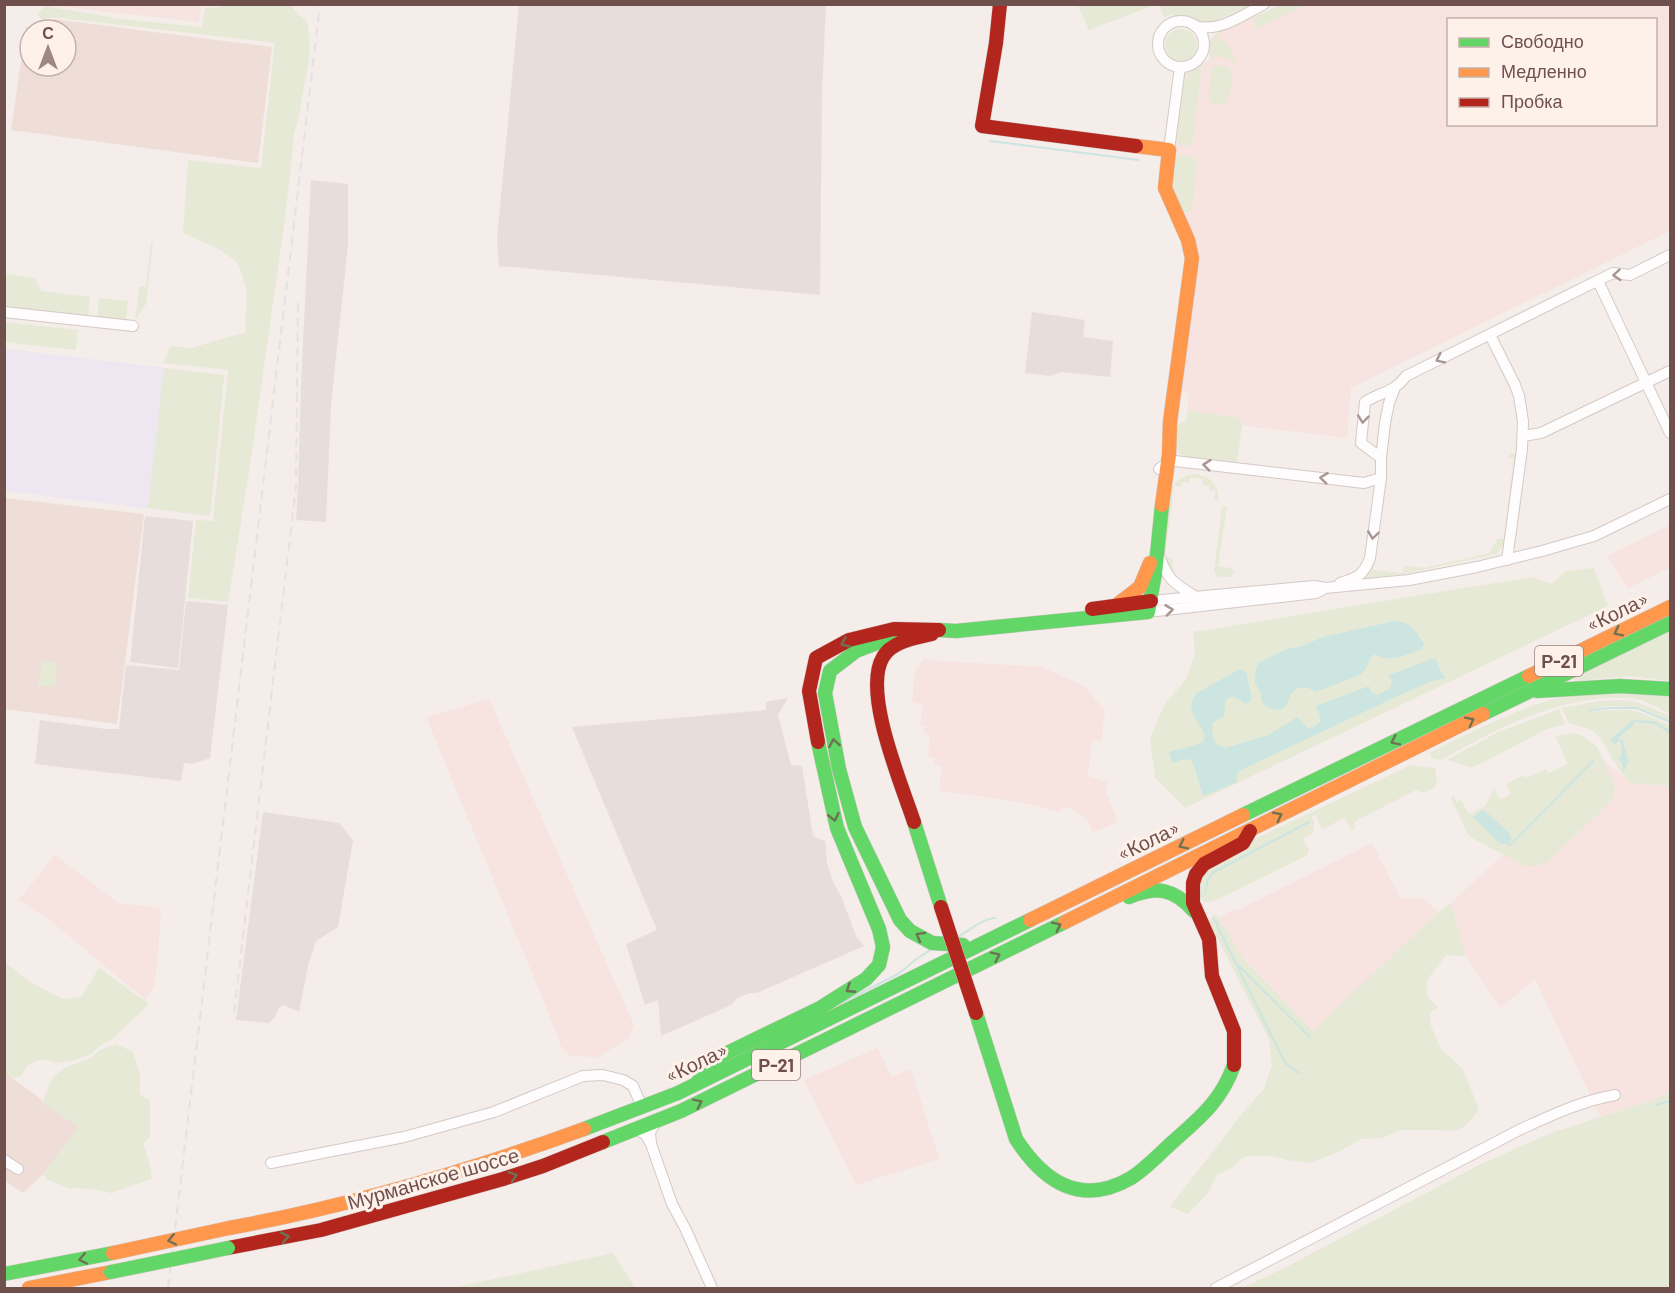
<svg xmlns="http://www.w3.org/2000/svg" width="1675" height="1293" font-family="Barlow,sans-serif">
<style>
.residential{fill:#eeded7;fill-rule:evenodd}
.commercial{fill:#f7e3e0;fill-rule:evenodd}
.industrial{fill:#e7ddda}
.education{fill:#eee6f0}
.green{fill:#e6e9d5}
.water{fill:#cce5e1}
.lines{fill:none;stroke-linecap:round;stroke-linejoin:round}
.stream{stroke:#cce5e1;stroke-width:2}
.street-casing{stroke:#d3c9c6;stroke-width:12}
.fast-casing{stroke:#d4c9c6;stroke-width:15}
.slow-casing{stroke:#d4c9c6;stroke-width:15}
.jam-casing{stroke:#d4c9c6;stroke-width:15}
.street{stroke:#fefcfc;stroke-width:10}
.fast{stroke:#63d668;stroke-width:14}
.slow{stroke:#ff974d;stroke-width:14}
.jam{stroke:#b3261e;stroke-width:14}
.rail{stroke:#e3e1e4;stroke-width:2;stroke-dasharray:9 6;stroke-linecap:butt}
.fast-bridge-casing{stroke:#d4c9c6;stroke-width:15;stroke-linecap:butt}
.slow-bridge-casing{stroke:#d4c9c6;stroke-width:15;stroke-linecap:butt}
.jam-bridge-casing{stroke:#d4c9c6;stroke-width:15;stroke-linecap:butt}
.fast-bridge{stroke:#63d668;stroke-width:14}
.slow-bridge{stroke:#ff974d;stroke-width:14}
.jam-bridge{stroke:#b3261e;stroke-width:14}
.oneway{stroke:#a99592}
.oneway2{stroke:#6d7253}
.labels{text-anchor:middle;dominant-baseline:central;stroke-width:6;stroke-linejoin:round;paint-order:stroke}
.shield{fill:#fdf1ea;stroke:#9a807b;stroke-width:1.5}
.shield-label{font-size:18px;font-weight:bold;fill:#70504c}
.street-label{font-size:20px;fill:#70504c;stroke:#fdf1ea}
</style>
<rect width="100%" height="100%" fill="#f5ede9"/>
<g class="residential">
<path d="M53 19 272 47 258 163 11 130 26 27 51 30ZM30 30H66V66H30Z"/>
<path d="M5 498 144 514 117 724 5 709Z"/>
<path d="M4 1072 79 1127 43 1174 23 1193 5 1181Z"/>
</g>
<g class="commercial">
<path d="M48 5 201 4V5L199 22Z"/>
<path d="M1280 5H1670V231L1351 388 1347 438 1240 425V418L1187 410 1189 393 1179 392 1199 251 1170 183 1183 76 1191 68 1210 60 1209 43 1215 34 1244 22ZM1448 20H1656V124H1448Z"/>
<path d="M1670 525V568L1628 588 1606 556Z"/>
<path d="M925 658 940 661 1042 667 1086 687 1105 712 1101 741 1092 740 1088 776 1107 782 1106 792 1118 822 1093 832 1087 819 1071 808H1063L1059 812 1032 805 994 798 939 791 942 766 934 765 935 758 928 757 930 735 924 734 925 727 920 726 923 705 912 702 915 671Z"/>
<path d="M489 699 634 1025 629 1038 596 1058 577 1055 570 1057 566 1050 563 1051 547 1009 426 717Z"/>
<path d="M1604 761 1631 783 1670 786V1092L1661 1097 1600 1116 1535 979 1500 1008 1466 956 1451 903Z"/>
<path d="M1372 843 1400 898 1425 899 1438 912 1313 1031 1243 958 1219 917 1233 910 1234 911 1238 910Z"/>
<path d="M55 855 118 903 161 908 158 958 154 985 146 1000 51 921 19 900Z"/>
<path d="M877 1048 892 1077 911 1069 939 1159 856 1185 804 1080Z"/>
</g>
<g class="industrial">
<path d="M519 5H826L822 92 820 295 499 266 497 239Z"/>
<path d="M311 180 348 184V244L331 405 326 522 296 520 298 487 301 385Z"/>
<path d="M1032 312 1085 320 1083 337 1113 341 1110 377 1061 372 1050 376 1025 373Z"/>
<path d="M145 516 193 521 178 668 130 662Z"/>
<path d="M186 601 228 605 210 758 192 764 184 763 181 781 35 764 40 720 106 729H119L126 665 179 670Z"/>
<path d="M788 698 778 715 791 765 802 766 813 836 825 841 827 863 834 884 841 896 856 936 864 946 757 993H750L737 998 731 1005 661 1036 658 1000 645 1005 626 944 657 930 572 727 766 710V702Z"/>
<path d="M263 812 339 823 353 840 338 927 316 941 308 966 299 1012 284 1005 279 1007 275 1017 269 1023 236 1020Z"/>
</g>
<path class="education" d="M5 349 224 375 210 516 5 491Z"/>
<g class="green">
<path d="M221 4 293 5V9L308 23 310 52 300 111 294 135 286 211 249 472 228 602 188 598 196 520 213 521 228 370 163 363 171 346 192 348 228 337 245 333 247 291 238 263 219 249 183 233 188 160 261 168 275 43 53 17 42 20 37 14 45 6 121 19 202 27 205 8 220 7Z"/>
<path d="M1281 4 1305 5 1255 29 1253 18Z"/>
<path d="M1078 5H1155L1089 30Z"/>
<path d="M1159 5H1251L1215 21 1202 25 1188 18 1174 17 1172 14 1164 17Z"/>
<circle cx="1181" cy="45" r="16"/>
<path d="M1219 32 1221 35 1217 38 1219 41H1226L1232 51 1237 65C1228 58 1223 56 1213 57L1210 60C1208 48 1208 38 1219 32Z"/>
<path d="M1202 64 1193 140 1192 144 1188 146 1179 145 1176 138 1183 82 1191 70Z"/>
<path d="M1216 65H1220L1229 68C1233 78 1232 96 1225 104H1213L1208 99 1212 68Z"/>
<path d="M1181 154 1195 159 1197 163 1192 210 1188 213 1180 211 1171 192V160Z"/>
<path d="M151 242H153L146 304 135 321 139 286 146 287Z"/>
<path d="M4 273 35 278 41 291 90 297 88 318 5 309Z"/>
<path d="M99 298 128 301 126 319 124 322 97 320Z"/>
<path d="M5 322 78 330 76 350 5 342Z"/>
<path d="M164 368 224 375 210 516 148 508Z"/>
<path d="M1187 410 1241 418 1240 425H1242L1237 462 1188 457 1179 453 1175 444V426L1187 420Z"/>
<path d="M1511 453 1517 455 1505 540 1503 546 1496 554 1403 574 1356 580 1373 564V570L1403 573 1404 566 1425 568 1490 553 1497 539H1504L1514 458 1508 457Z"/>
<path d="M1195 474C1211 476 1219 485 1218 501H1214L1216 491 1209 490V486L1203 485V479L1190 477 1189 483 1181 482V487L1174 486 1165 557 1172 558 1173 568 1175 574 1173 577 1163 551 1169 494C1174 481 1181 476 1195 474Z"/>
<path d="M1222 506 1227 507 1218 566 1230 568 1234 572 1231 577H1219L1214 572Z"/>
<path d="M1594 568 1608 606 1185 808 1155 778 1150 738 1165 704 1186 679 1195 654 1193 632 1532 577 1551 584 1566 571Z"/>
<path d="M1670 630V681L1629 676 1575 681 1574 677Z"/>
<path d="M42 661 57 662 55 687 38 685Z"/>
<path d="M1584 691 1670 693V714C1660 709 1648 702 1637 699 1628 697 1618 698 1609 698 1548 701 1493 731 1441 760L1431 758 1430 753C1480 727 1528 703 1584 691Z"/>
<path d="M1622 700 1637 702 1670 716V721L1637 707 1611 706 1589 709 1591 711 1630 710 1639 712 1670 725V730L1666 727 1637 720 1616 733 1611 741H1619L1622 753 1623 768 1626 762H1628L1622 739 1619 740 1618 738 1634 725V722L1655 724 1670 734V786L1631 783C1626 778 1620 772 1616 765 1600 740 1603 729 1569 724L1562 708 1599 701Z"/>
<path d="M1559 709 1565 724 1545 730 1480 764 1471 767 1447 760 1498 732Z"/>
<path d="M1572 733 1581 735 1597 747 1613 781 1615 791 1612 800 1545 865 1544 863 1538 866H1525L1472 838 1468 835 1451 798 1454 796 1457 802 1461 800 1469 814 1485 806 1494 789 1500 800 1511 794 1506 784 1524 775 1526 778 1546 769 1548 773 1568 764 1555 736Z"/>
<path d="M1411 765 1435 768 1437 781 1435 787 1424 793 1416 790 1354 822 1355 828 1352 831 1345 818 1322 829 1315 814 1312 817 1314 822 1313 833 1303 838 1309 851 1306 856 1212 902H1205C1200 898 1199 896 1199 889 1199 870 1215 862 1229 851Z"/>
<path d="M1451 903 1466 956 1446 955 1427 980V996L1438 1007 1429 1014 1431 1026 1441 1049 1463 1069 1479 1110C1469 1123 1461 1134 1444 1130H1401L1382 1138 1361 1139 1340 1151 1311 1163 1291 1161 1271 1156H1248L1241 1159 1231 1168 1218 1174 1207 1194 1188 1214 1170 1207 1240 1116 1264 1089 1272 1065 1269 1039 1209 922 1213 915H1217L1243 958 1313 1031 1438 912Z"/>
<path d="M5 962 28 981 63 999 82 996 99 968 149 1004 113 1038 99 1046 91 1054 73 1061 57 1063 42 1059 29 1064 21 1076 13 1078 5 1074Z"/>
<path d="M116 1044 133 1052 140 1075V1094L150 1101V1136L143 1144 150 1164 152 1179 111 1193 91 1189 68 1188 48 1180 43 1174 79 1127 42 1103 52 1079 64 1068 91 1058 100 1050Z"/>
<path d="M1670 1092V1288H1242L1286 1267 1485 1162 1554 1132 1661 1097Z"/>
<path d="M613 1253 635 1288H453Z"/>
</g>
<g class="water">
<path d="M1395 621C1413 623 1414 629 1424 644L1421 650C1406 654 1389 664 1375 654 1367 659 1369 668 1360 675L1316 692C1309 687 1298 685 1292 693 1289 697 1288 703 1285 707L1279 710 1273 709 1267 707 1262 702 1261 695 1255 682 1256 668 1260 662 1287 649 1302 646 1323 637Z"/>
<path d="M1435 658 1441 672 1446 678 1432 681 1404 693 1241 770 1236 775 1237 782 1203 796 1194 766 1191 760 1184 759 1172 763 1169 752 1189 747 1203 742 1205 736C1200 720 1182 710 1197 693L1240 669 1246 672 1252 699 1246 705C1241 699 1237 697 1229 697L1225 702 1224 717 1217 720 1212 724 1213 739 1217 745 1225 748 1269 735 1297 717 1307 728 1314 727 1320 722V716L1316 706 1369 686 1371 692 1378 695 1390 688 1392 682 1389 675Z"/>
<path d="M1632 720 1654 721 1670 730V734L1655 724 1634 722V725L1618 738 1619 740 1622 739 1629 763H1626V769L1623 770 1622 763 1619 759 1622 753 1620 741 1614 744 1610 740C1617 732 1626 728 1632 720Z"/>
<path d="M1481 811H1485L1509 833 1511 838 1508 844H1501L1473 817Z"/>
</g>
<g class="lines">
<g class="stream">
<path d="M990 141 1138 160"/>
<path d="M1670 709V707"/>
<path d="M1590 710 1611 708H1637L1670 722"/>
<path d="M1508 844 1510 845 1593 761"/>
<path d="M1205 894 1208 879 1214 872 1309 822"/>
<path d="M1214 919 1285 1063 1299 1073"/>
<path d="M956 938C968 932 983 918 996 918"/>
<path d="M1237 964 1310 1037"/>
<path d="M839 1004 898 974 918 958 932 949"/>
<path d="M1656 1105 1670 1101"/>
</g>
<defs>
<g id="street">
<circle cx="1181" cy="44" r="23"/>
<path d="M1195 26C1219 33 1243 15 1264 4"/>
<path d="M1169 150 1180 67"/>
<path d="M1598 281 1670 433"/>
<path d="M4 312 133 326"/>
<path d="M1490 335 1515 385 1519 396 1523 421 1522 449 1507 560"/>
<path d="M1523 436 1541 433 1670 371"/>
<path d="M1381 458 1361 443 1365 402C1381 392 1395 392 1406 376L1613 273 1630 275 1670 255"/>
<path d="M1159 469 1168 462 1175 461 1364 483 1381 478"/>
<path d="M1158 553C1167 579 1173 583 1196 597"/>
<path d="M1340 583C1357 578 1364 575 1370 558L1381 478V458L1385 423 1389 403 1394 390"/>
<path d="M1151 601 1314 586 1325 588 1409 580 1477 567 1542 551 1594 536 1670 499"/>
<path d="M1148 612 1316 593 1322 590"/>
<path d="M636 1130 645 1134 651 1144 650 1132 656 1122"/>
<path d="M651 1144 672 1204 686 1230 712 1288"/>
<path d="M4 1160 18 1169"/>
<path d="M271 1163 404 1137 494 1112 583 1076 603 1075 623 1080 633 1086 642 1107"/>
<path d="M1216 1288 1521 1129C1552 1115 1581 1101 1615 1095"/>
</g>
<g id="fast">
<path d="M939 630 956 631 1148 612 1155 574 1162 505"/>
<path d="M893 637 856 651 830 671 825 693 839 769 855 827 900 920 910 931 932 943 963 945"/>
<path d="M1537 691 1620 686 1670 689"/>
<path d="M1483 714 1670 623"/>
<path d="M1243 815 1529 676"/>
<path d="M914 822 941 907"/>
<path d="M1129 897C1157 886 1173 888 1194 911"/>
<path d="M976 1013 1016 1139C1044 1182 1081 1207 1131 1178 1147 1168 1161 1152 1176 1139 1202 1116 1222 1099 1234 1065"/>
<path d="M696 1084 721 1056 820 1008 866 979 879 965 883 947 879 929 837 828 818 742"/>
<path d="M584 1129 678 1093 1030 920"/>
<path d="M603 1142 681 1111 1065 922"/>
<path d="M4 1274 113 1253"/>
</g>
<g id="slow">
<path d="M1136 146 1169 150 1165 188 1188 240 1192 258 1170 422 1169 455 1162 505"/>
<path d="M1118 604 1140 587 1150 563"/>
<path d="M1529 676 1670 607"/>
<path d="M1030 920 1243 815"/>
<path d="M1065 922 1483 714"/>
<path d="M229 1228C349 1206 469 1171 584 1129"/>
<path d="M29 1288 111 1272"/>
</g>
<g id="jam">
<path d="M1000 4 996 43 982 126 1136 146"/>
<path d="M1092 609 1151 601"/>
<path d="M818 742 809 691 816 658 849 640 894 629 939 630"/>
<path d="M914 822C902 785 862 692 883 657 892 641 916 638 932 634"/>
<path d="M1234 1065V1031L1212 976 1209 939 1193 903V883L1196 874 1204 864 1243 843 1250 831"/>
<path d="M228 1248 321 1230 503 1179 543 1166 603 1142"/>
</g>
</defs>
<use href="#street" class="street-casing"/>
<use href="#fast" class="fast-casing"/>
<use href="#slow" class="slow-casing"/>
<use href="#jam" class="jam-casing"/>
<use href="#street" class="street"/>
<use href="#fast" class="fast"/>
<use href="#slow" class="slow"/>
<use href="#jam" class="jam"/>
<g class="rail">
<path d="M234 1013 296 487 298 300"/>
<path d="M168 1288 320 4"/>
</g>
<defs>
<path id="fast-bridge" d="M111 1272 228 1248"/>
<path id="slow-bridge" d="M113 1253 229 1228"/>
<path id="jam-bridge" d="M941 907 976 1013"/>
</defs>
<use href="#fast-bridge" class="fast-bridge-casing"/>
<use href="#slow-bridge" class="slow-bridge-casing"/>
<use href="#jam-bridge" class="jam-bridge-casing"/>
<use href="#fast-bridge" class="fast-bridge"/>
<use href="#slow-bridge" class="slow-bridge"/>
<use href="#jam-bridge" class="jam-bridge"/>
</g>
<defs><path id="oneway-chevron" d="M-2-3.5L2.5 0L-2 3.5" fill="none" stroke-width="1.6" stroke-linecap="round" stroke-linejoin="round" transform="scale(1.5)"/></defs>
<g class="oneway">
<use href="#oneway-chevron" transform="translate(1617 275) rotate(175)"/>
<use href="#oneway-chevron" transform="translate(1440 359) rotate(154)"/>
<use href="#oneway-chevron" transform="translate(1363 419) rotate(96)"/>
<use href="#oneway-chevron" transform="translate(1207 465) rotate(-174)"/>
<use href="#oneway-chevron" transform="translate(1324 478) rotate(-173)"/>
<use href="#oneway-chevron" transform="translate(1373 535) rotate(98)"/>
<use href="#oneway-chevron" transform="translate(1169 610) rotate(-7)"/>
</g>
<g class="oneway2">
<use href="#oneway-chevron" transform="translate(1618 632) rotate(154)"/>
<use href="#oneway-chevron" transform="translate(845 643) rotate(155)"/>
<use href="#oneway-chevron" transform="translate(1470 721) rotate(-27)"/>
<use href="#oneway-chevron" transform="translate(1395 741) rotate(154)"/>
<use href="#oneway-chevron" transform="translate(834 743) rotate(-100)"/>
<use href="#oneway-chevron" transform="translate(1278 816) rotate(-27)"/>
<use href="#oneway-chevron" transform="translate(834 817) rotate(77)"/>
<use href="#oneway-chevron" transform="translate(1183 845) rotate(154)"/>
<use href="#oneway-chevron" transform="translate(1057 926) rotate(-26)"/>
<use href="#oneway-chevron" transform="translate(920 936) rotate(-151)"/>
<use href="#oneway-chevron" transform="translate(996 956) rotate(-26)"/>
<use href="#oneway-chevron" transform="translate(850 989) rotate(147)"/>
<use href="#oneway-chevron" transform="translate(698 1103) rotate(-26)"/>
<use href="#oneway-chevron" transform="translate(513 1176) rotate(-19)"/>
<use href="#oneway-chevron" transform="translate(285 1237) rotate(-11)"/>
<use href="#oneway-chevron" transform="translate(172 1240) rotate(168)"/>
<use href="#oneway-chevron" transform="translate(83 1259) rotate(169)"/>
</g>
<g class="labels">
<g class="shield">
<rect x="1535" y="646" width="48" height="30" rx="4.5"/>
<rect x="752" y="1050" width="48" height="30" rx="4.5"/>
</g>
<g class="shield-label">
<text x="1559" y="661">Р-21</text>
<text x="776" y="1065">Р-21</text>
</g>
<g class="street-label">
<text transform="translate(1617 611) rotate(-26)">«Кола»</text>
<text transform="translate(1148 840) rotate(-26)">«Кола»</text>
<text transform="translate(696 1062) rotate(-26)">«Кола»</text>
<text transform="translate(433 1178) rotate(-16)">Мурманское шоссе</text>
</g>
</g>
<rect width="1675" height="1293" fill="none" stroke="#70504c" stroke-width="12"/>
<rect x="1447" y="18" width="210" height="108" fill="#fdf1ea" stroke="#c5b1ab" stroke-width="1.5"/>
<rect x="1459" y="38" width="30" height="9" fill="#63d668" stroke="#c5b1ab" stroke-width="1.5"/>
<text x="1501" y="48" font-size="18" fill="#70504c">Свободно</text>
<rect x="1459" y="68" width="30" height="9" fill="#ff974d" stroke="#c5b1ab" stroke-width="1.5"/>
<text x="1501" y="78" font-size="18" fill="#70504c">Медленно</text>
<rect x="1459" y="98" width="30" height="9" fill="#b3261e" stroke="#c5b1ab" stroke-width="1.5"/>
<text x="1501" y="108" font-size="18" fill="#70504c">Пробка</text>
<g transform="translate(48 48)"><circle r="28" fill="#fdf1ea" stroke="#c5b1ab" stroke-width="1.5"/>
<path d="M0-4.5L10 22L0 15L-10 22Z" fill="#9f8783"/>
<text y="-9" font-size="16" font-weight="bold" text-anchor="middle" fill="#70504c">С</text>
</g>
</svg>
